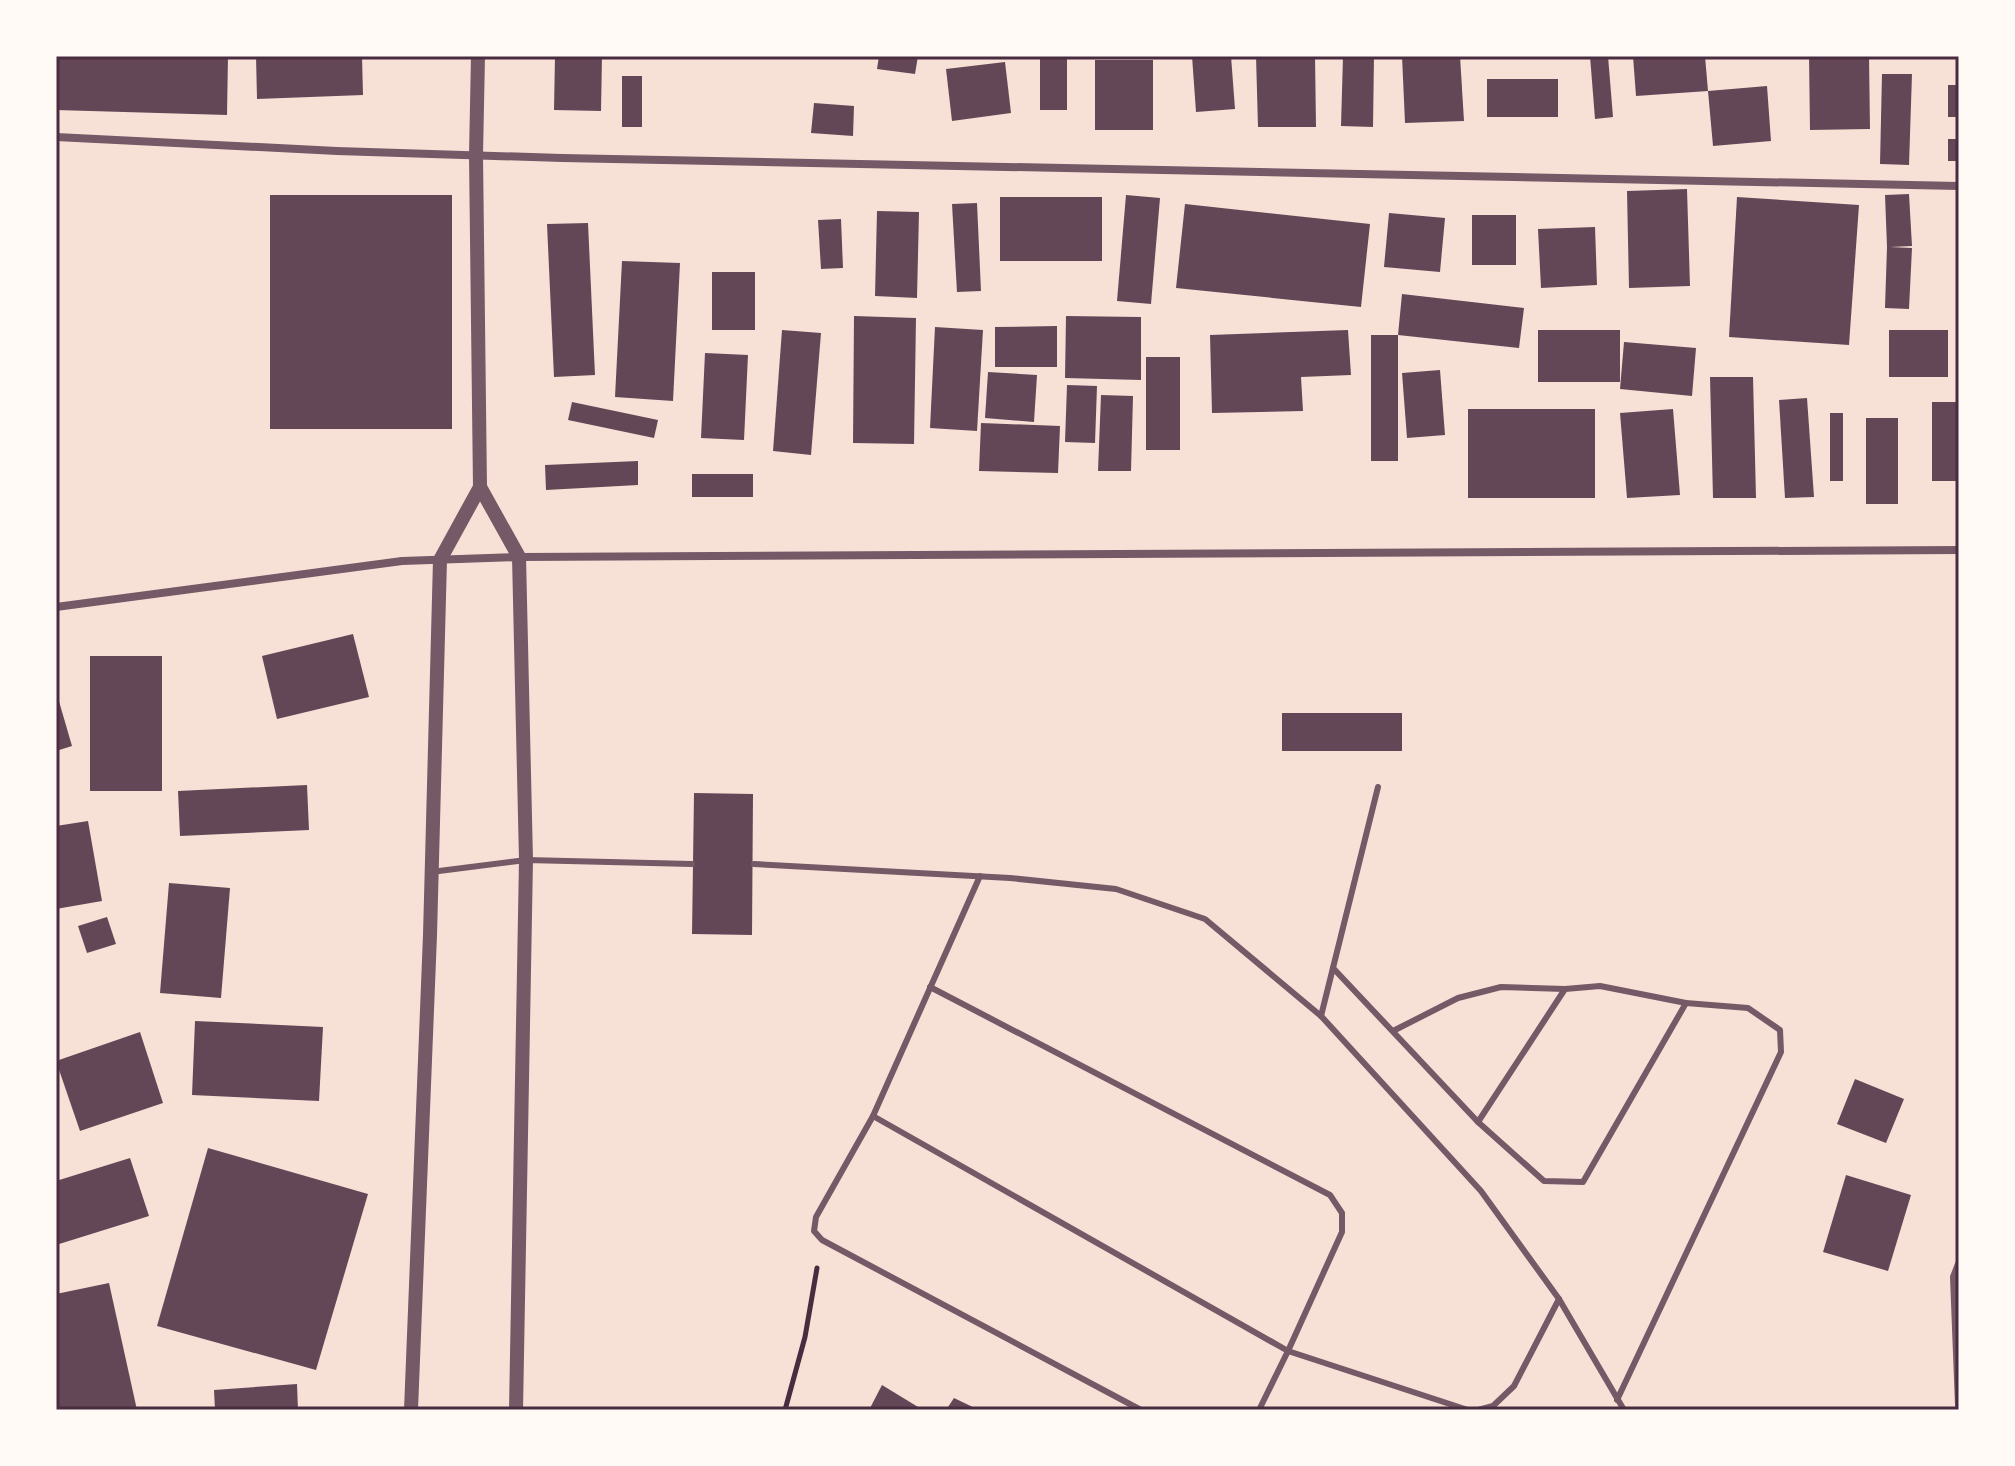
<svg xmlns="http://www.w3.org/2000/svg" width="2015" height="1466" font-family="'Crimson Pro',serif">
<style>
.building{fill:#644757}
.lines{fill:none;stroke-linecap:round;stroke-linejoin:round}
.path{stroke:#4a2c40;stroke-width:5}
.service{stroke:#755966;stroke-width:6}
.minor{stroke:#755966;stroke-width:8}
.tertiary{stroke:#755966;stroke-width:14}
.neatline{fill:none;stroke:#4a2c40;stroke-width:3}
</style>
<rect width="100%" height="100%" fill="#f7e1d7"/>
<g class="building">
<path d="M56 56H228L227 115 56 110Z"/>
<path d="M256 56H362L363 95 257 99Z"/>
<path d="M555 56H602L601 111 554 110Z"/>
<path d="M879 56H918L915 74 877 69Z"/>
<rect x="1040" y="56" width="27" height="54"/>
<path d="M1192 56H1231L1235 109 1196 112Z"/>
<path d="M1256 56H1315L1316 127H1258Z"/>
<path d="M1343 56H1374L1373 127 1341 126Z"/>
<path d="M1402 56H1460L1464 121 1405 123Z"/>
<path d="M1590 56H1608L1613 117 1595 119Z"/>
<path d="M1633 56H1705L1708 91 1767 86 1771 141 1713 146 1708 91 1636 96Z"/>
<path d="M1809 56H1869L1870 129 1810 130Z"/>
<rect x="1095" y="60" width="58" height="70"/>
<path d="M1005 62 1011 113 952 121 946 69Z"/>
<path d="M1882 74H1912L1909 165 1880 164Z"/>
<rect x="622" y="76" width="20" height="51"/>
<rect x="1487" y="79" width="71" height="38"/>
<rect x="1948" y="85" width="11" height="32"/>
<path d="M814 103 854 106 853 136 811 133Z"/>
<rect x="1948" y="139" width="11" height="22"/>
<path d="M1687 189 1690 286 1629 288 1627 191Z"/>
<path d="M1909 194 1912 246 1890 247 1912 248 1909 309 1885 308 1887 247 1885 195Z"/>
<rect x="270" y="195" width="182" height="234"/>
<path d="M1126 195 1160 198 1151 304 1117 301Z"/>
<rect x="1000" y="197" width="102" height="64"/>
<path d="M1737 197 1859 205 1849 345 1729 337Z"/>
<path d="M977 203 981 291 957 292 952 204Z"/>
<path d="M1185 204 1370 224 1361 307 1176 288Z"/>
<path d="M877 211 919 212 917 298 875 296Z"/>
<path d="M1389 213 1445 218 1440 272 1384 267Z"/>
<rect x="1472" y="215" width="44" height="50"/>
<path d="M841 219 843 268 821 269 818 220Z"/>
<path d="M588 223 595 375 554 377 547 224Z"/>
<path d="M1595 227 1597 285 1541 288 1538 229Z"/>
<path d="M622 261 680 263 673 401 615 397Z"/>
<rect x="712" y="272" width="43" height="58"/>
<path d="M1402 294 1524 308 1519 348 1398 335Z"/>
<path d="M854 316 916 318 914 444 853 443Z"/>
<path d="M1066 316 1141 317V380L1065 378Z"/>
<path d="M1057 326V367H995V327Z"/>
<path d="M935 327 983 330 977 431 930 428Z"/>
<path d="M782 330 821 333 811 455 773 451Z"/>
<path d="M1348 330 1351 375 1301 377 1303 411 1212 413 1210 335Z"/>
<rect x="1538" y="330" width="82" height="52"/>
<rect x="1889" y="330" width="59" height="47"/>
<rect x="1371" y="335" width="27" height="126"/>
<path d="M1624 342 1696 348 1692 396 1620 389Z"/>
<path d="M705 353 748 355 744 440 701 438Z"/>
<rect x="1146" y="357" width="34" height="93"/>
<path d="M1440 370 1445 435 1407 438 1402 373Z"/>
<path d="M988 372 1037 375 1034 422 985 418Z"/>
<path d="M1710 377H1753L1756 498H1713Z"/>
<path d="M1067 385 1097 386 1095 443 1065 442Z"/>
<path d="M1101 395 1133 396 1131 471H1098Z"/>
<path d="M1807 398 1814 497 1785 498 1779 400Z"/>
<path d="M572 402 658 420 654 438 568 420Z"/>
<rect x="1932" y="402" width="27" height="79"/>
<rect x="1468" y="409" width="127" height="89"/>
<path d="M1673 409 1680 495 1627 498 1620 413Z"/>
<rect x="1830" y="413" width="13" height="68"/>
<rect x="1866" y="418" width="32" height="86"/>
<path d="M981 423 1060 426 1058 473 979 471Z"/>
<path d="M638 461V485L546 490 545 465Z"/>
<rect x="692" y="474" width="61" height="23"/>
<path d="M353 634 369 697 277 719 262 656Z"/>
<rect x="90" y="656" width="72" height="135"/>
<path d="M56 691 72 746 56 751Z"/>
<rect x="1282" y="713" width="120" height="38"/>
<path d="M307 785 309 830 180 836 178 791Z"/>
<path d="M694 793 753 794 752 935 692 934Z"/>
<path d="M88 821 102 901 56 909V826Z"/>
<path d="M169 883 230 888 221 998 160 993Z"/>
<path d="M107 917 116 944 87 953 78 926Z"/>
<path d="M195 1021 323 1027 319 1101 192 1095Z"/>
<path d="M140 1032 163 1103 80 1131 56 1061Z"/>
<path d="M1855 1079 1904 1099 1886 1143 1837 1124Z"/>
<path d="M208 1148 368 1194 316 1370 157 1326Z"/>
<path d="M130 1158 149 1216 56 1245V1181Z"/>
<path d="M1846 1175 1911 1195 1888 1271 1823 1252Z"/>
<path d="M109 1283 137 1410H56V1294Z"/>
<path d="M297 1384 298 1410H215L214 1390Z"/>
<path d="M882 1385 923 1410H869Z"/>
<path d="M954 1398 979 1410H946Z"/>
</g>
<g class="lines">
<path class="path" d="M785 1410 805 1337 817 1268"/>
<g class="service">
<path d="M754 864 1010 878 1116 889 1205 919 1321 1016 1481 1191 1559 1299 1624 1410"/>
<path d="M431 872 526 860 692 864"/>
<path d="M980 876 873 1116 816 1217 814 1231 822 1240 1141 1410"/>
<path d="M1333 968 1478 1122 1544 1181 1583 1182 1686 1003 1748 1008 1780 1030 1781 1052 1617 1400"/>
<path d="M930 987 1330 1195 1342 1213V1232L1288 1351 1468 1410"/>
<path d="M1321 1016 1378 787"/>
<path d="M1393 1031 1458 998 1501 987 1565 989"/>
<path d="M873 1116 1288 1351 1259 1410"/>
<path d="M1478 1122 1565 989 1600 986 1686 1003"/>
<path d="M1478 1410 1493 1406 1514 1386 1559 1299"/>
</g>
<g class="minor">
<path d="M56 137 337 151 562 158 1959 186"/>
<path d="M56 607 402 561 519 557 1959 550"/>
<path d="M1959 1264 1954 1277 1959 1405"/>
</g>
<g class="tertiary">
<path d="M478 56 476 155 480 487 519 557 526 860 516 1410"/>
<path d="M411 1410 430 935 440 560 480 487"/>
</g>
</g>
<rect width="2015" height="1466" fill="none" stroke="#fffaf5" stroke-width="116"/>
<rect x="58" y="58" width="1899" height="1350" class="neatline"/>
</svg>
